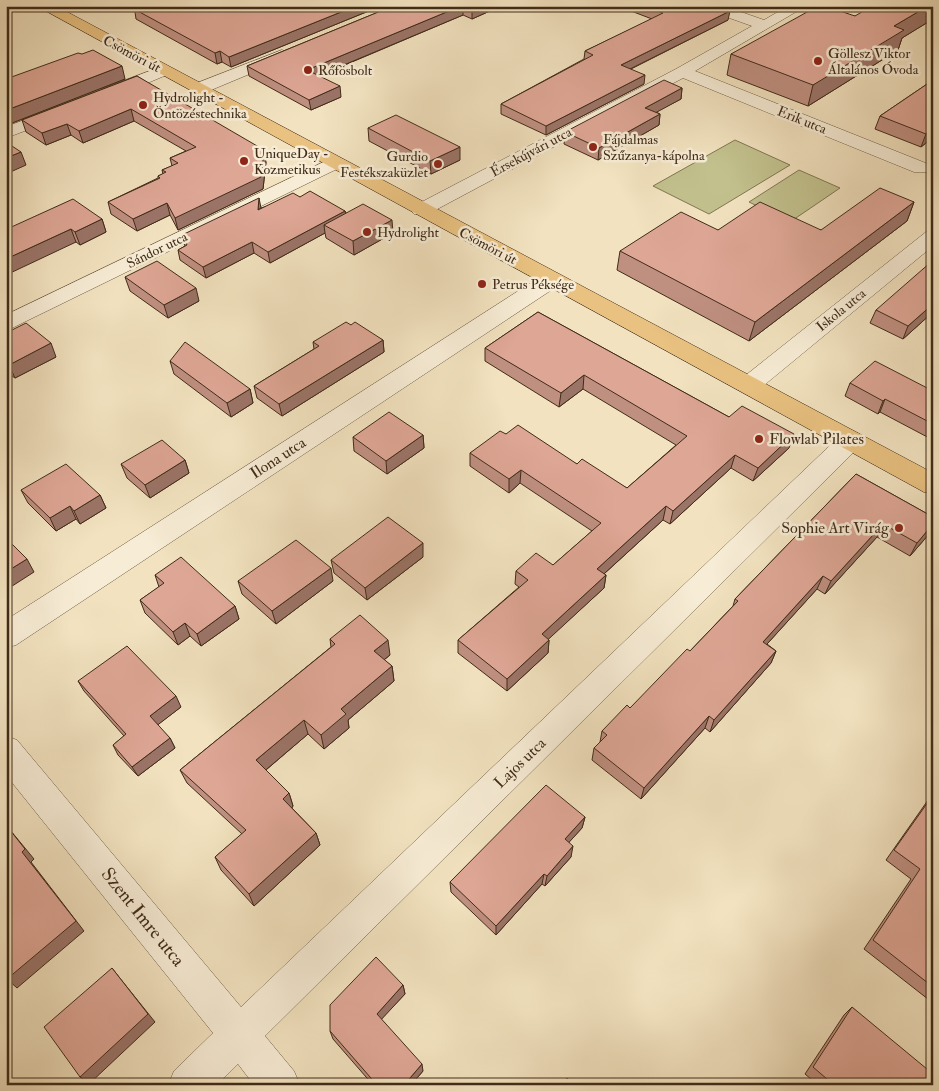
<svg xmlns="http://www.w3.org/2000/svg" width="939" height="1091" font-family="'IM FELL Double Pica',serif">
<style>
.green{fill:#c2c18d;stroke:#817653}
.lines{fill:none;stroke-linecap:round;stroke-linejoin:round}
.minor-casing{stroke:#6c5a42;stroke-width:1}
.major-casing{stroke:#402c19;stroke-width:1}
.minor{fill:#f7ecd5;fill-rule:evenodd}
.major{fill:#e9c180;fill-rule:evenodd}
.wall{fill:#bf8f80;stroke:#402c19}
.shaded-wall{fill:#9b7468;stroke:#402c19}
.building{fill:#dea695;stroke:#402c19}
.poi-dot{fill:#8f2418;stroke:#f7ecd5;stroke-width:2}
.labels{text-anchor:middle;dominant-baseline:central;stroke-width:5;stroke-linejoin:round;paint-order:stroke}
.far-poi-label{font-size:14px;fill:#402c19;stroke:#f7ecd5;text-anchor:start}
.far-street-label{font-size:14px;fill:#402c19;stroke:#f7ecd5}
.poi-label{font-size:16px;fill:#402c19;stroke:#f7ecd5;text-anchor:start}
.street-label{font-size:16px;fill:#402c19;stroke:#f7ecd5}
.near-street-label{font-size:19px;fill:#402c19;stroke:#f7ecd5}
</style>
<rect width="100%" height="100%" fill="#f2e2bf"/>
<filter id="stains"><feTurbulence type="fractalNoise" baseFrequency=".004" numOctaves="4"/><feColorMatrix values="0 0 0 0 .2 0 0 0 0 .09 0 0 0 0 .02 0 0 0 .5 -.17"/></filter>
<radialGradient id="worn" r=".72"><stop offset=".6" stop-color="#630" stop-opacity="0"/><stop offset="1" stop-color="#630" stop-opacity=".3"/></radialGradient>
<g class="green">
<path d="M735 140 790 165 709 214 653 186Z"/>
<path d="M799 170 840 188 790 222 749 202Z"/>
</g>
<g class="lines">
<defs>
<g id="minor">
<path d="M702 6H724L764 20 788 6H806L695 71 928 164 930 168 928 172H914L683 78 428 214H414L411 210 414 206 676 69 752 26 704 9Z"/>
<path d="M282 50 288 52 290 55 288 58 204 93H192L190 89 192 85Z"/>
<path d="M163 66 171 71 169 74 114 97H102L100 93 102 89Z"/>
<path d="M58 107 64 108 67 112 64 116 6 138V127Z"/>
<path d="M334 157 341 159 343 163 341 167 6 331V315Z"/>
<path d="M933 230V246L757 391 749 393 741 391 737 385 741 379 926 232Z"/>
<path d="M551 274 559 275 562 280 559 285 16 645 6 648V620L543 275Z"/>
<path d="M851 431 860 434 864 440 860 446 265 1036 294 1071 300 1085H254L238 1064 217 1085H168L174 1071 213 1033 6 775V736L17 740 241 1007 842 434Z"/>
</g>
<path id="major" d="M37 6H56L933 473V494L924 492Z"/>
</defs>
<use href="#minor" class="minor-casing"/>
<use href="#major" class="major-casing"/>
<use href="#minor" class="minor"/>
<use href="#major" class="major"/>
</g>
<g class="wall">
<path d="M124 6H381L231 67 222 62 217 64 136 19 135 12Z"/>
<path d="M393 6H501L472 19 463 15 319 76 341 97 311 110 249 76 247 66Z"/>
<path d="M618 6H717L728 20 631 69 644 84 546 135 501 114V104L584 59 585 51 652 19Z"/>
<path d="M730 6H755L745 11Z"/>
<path d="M933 6V19L902 38 898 50 808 106 727 75 731 54 855 16Z"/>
<path d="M137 76 266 162 263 189 178 230 170 215 137 231 111 214 108 202 158 178V176L163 174 162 170 172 166 170 158 186 151 134 121 83 143 71 135 46 145 26 132 22 120Z"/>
<path d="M6 79H125L12 123 6 119Z"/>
<path d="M933 80V140L931 139 921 147 875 129 880 116Z"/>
<path d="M682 88 681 99 656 112 660 114 659 125 598 160 564 144 565 132Z"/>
<path d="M368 128 460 160 431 174 369 141Z"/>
<path d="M300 197 345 211 346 213 393 233 354 255 326 238 325 233 270 263 254 253 206 278 180 260 178 250 185 246 182 235 261 208Z"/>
<path d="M914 202 907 221 749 341 617 270 620 251 718 230H821Z"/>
<path d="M102 219 106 232 80 245 76 242 7 229Z"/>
<path d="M125 277 199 301 168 318 130 291Z"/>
<path d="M876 310 933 312 903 339 870 323Z"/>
<path d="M538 312 729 417 789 448 753 481 731 468 670 524 663 520 604 574 606 575 604 588 548 639 549 640 548 653 507 691 458 653V640L519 587 515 584 516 571 553 565 592 531 520 483 509 493 470 466V453L506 434 577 464 627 488 676 445 583 389 559 407 485 361V348Z"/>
<path d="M351 325 383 340 384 352 282 416 257 398 254 386 314 349 313 342Z"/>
<path d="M6 333 56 357 15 378 12 376 6 379Z"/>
<path d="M170 361 250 389 253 403 231 417 174 374Z"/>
<path d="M850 383 933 391V440L880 412 878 414 845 396Z"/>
<path d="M423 435 424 448 387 474 354 451 353 437Z"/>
<path d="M185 460 189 473 150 498 127 478 121 464Z"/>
<path d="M856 474 933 517V527L930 533 910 556 877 537 825 594 817 589 767 644 776 651 771 663 710 732 705 728 641 799 592 760 594 748 600 742 602 731 630 708 690 651 733 606 735 599Z"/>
<path d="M21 490 100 495 106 508 80 524 76 519 56 531 28 503Z"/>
<path d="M423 557 367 600 334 573 331 560Z"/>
<path d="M155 575 235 606 239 619 201 646 190 636 178 645 145 613 140 600 159 587Z"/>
<path d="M238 581H333L276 624 242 594Z"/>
<path d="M330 639 390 655 384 660 392 666 394 681 348 720 349 728 324 749 308 734 266 770 289 793 293 806 292 808 316 833 320 845 254 906 221 870 215 857 242 834 187 783 180 770 331 647Z"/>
<path d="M78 681 181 707 157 725 170 738 175 748 138 776 118 755 113 745 124 736 84 691Z"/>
<path d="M933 793V1003L864 949 911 879 886 860Z"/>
<path d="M585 817 582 828 569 842 571 857 545 886 542 884 496 935 451 892 450 882Z"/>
<path d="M403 985 405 994 381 1019 423 1071 411 1085H373L333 1039 330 1031Z"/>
<path d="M852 1007 933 1085H818L805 1074 844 1015Z"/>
</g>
<g class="shaded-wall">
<path d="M356 6H381L231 67 229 57Z"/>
<path d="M461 6H463V15L308 80 307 70Z"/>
<path d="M478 6H501L472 19V9Z"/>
<path d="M746 6H755L745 11Z"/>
<path d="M928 6H933V19L902 38 898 50 808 106 813 85 894 26Z"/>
<path d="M730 11 728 20 620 74 621 65Z"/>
<path d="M220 51 222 62 217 64 215 53Z"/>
<path d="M122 66 125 79 12 123 7 110Z"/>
<path d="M645 75 644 84 546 135V126Z"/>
<path d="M340 86 341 97 311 110 309 100Z"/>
<path d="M682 88 681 99 644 119 645 108Z"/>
<path d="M131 109 134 121 83 143 79 131Z"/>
<path d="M660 114 659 125 598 160 599 148Z"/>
<path d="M67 124 71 135 46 145 42 133Z"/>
<path d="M933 129V135L931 139 921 147 926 134Z"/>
<path d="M460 147V160L431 174 430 161Z"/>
<path d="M264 150 266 162 263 189 178 230 175 218Z"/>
<path d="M21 152 26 165 6 174V158Z"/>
<path d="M259 198 261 208 258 210Z"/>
<path d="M914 202 907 221 749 341 755 322Z"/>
<path d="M167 203 170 215 137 231 133 219Z"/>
<path d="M345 211 347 222 324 225 325 233 270 263 268 252Z"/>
<path d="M102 219 106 232 80 245 75 232Z"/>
<path d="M392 220 393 233 354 255 353 241Z"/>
<path d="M71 229 76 242 6 275V259Z"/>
<path d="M252 242 254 253 206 278 203 267Z"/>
<path d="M196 288 199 301 168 318 164 305Z"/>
<path d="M933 304V312L903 339 908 326Z"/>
<path d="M383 340 384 352 282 416 279 404Z"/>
<path d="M51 343 56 357 15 378 9 365Z"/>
<path d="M6 363 12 376 6 379Z"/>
<path d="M584 375 583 389 559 407 561 393Z"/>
<path d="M250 389 253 403 231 417 227 403Z"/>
<path d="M885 399 880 412 878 414 883 401Z"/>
<path d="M794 434 789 448 753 481 758 468Z"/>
<path d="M423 435 424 448 387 474 386 461Z"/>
<path d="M735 455 731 468 670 524 673 511Z"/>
<path d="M185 460 189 473 150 498 145 485Z"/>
<path d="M521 470 520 483 509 493V479Z"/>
<path d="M100 495 106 508 80 524 74 511Z"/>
<path d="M70 506 76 519 56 531 50 518Z"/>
<path d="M666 506 663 520 595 582 597 569Z"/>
<path d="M883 524 877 537 825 594 831 581Z"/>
<path d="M933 524V527L930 533 910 556 917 543Z"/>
<path d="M423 543V557L367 600 365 588Z"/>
<path d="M27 559 34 572 6 590V572Z"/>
<path d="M331 568 333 581 276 624 272 611Z"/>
<path d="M606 575 604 588 540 647 542 634Z"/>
<path d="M823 576 817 589 758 654 763 642Z"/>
<path d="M235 606 239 619 201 646 197 634Z"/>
<path d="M185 623 190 636 178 645 173 632Z"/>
<path d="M388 640 390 655 376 666 374 651Z"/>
<path d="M549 640 548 653 507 691V679Z"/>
<path d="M776 651 771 663 710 732 714 720Z"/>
<path d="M392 666 394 681 348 720 349 728 324 749 321 735 341 709Z"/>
<path d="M176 696 181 707 155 727 150 716Z"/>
<path d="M709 716 705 728 641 799 644 788Z"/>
<path d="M304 720 308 734 261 774 256 760Z"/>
<path d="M170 738 175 748 138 776 132 767Z"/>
<path d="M289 793 293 806 287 812 283 799Z"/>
<path d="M585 817 582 828 563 849 565 839Z"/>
<path d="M6 825 34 859 31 862 84 931 17 988 7 979 22 852Z"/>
<path d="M316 833 320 845 254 906 249 894Z"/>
<path d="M573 846 571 857 545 886 547 876Z"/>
<path d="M544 874 542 884 496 935V926Z"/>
<path d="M112 968 119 977 155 1022 89 1084 80 1077Z"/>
<path d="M403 985 405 994 379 1022 377 1014Z"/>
<path d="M422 1064 423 1071 411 1085H404Z"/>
</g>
<g class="building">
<path d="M140 6H356L229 57 220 51 215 53 134 9 141 7Z"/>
<path d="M393 6H461L307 70 340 86 309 100 247 66Z"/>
<path d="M466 6H478L472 9Z"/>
<path d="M643 6H717L730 11 621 65 645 75 546 126 501 104 593 55 585 51 663 13Z"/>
<path d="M818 6H825L855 16 872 6H928L894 26 904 30 813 85 731 54Z"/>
<path d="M93 50 122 66 7 110 6 109V79L78 53 82 54Z"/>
<path d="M137 76 264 150 261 177 175 218 167 203 133 219 108 202 160 178 158 176 166 172 162 170 178 163 170 158 196 147 131 109 79 131 67 124 42 133 22 120Z"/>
<path d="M664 80 682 88 645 108 660 114 599 148 565 132Z"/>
<path d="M933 80V129L926 134 880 116Z"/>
<path d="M396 115 460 147 430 161 368 128Z"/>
<path d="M6 142 21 152 6 158Z"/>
<path d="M880 188 914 202 755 322 620 251 681 212 718 230 760 202 821 230Z"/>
<path d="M310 191 345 211 268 252 252 242 203 267 178 250 187 245 182 235 259 198 258 210 293 193 300 197Z"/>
<path d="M73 199 102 219 75 232 71 229 6 259V228L7 229Z"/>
<path d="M363 204 392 220 353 241 324 225Z"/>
<path d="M157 261 196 288 164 305 125 277Z"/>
<path d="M931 262 933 263V304L908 326 876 310Z"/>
<path d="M538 312 729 417 742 406 794 434 758 468 735 455 673 511 666 506 597 569 606 575 542 634 549 640 507 679 458 640 528 580 516 571 536 553 553 565 601 523 521 470 509 479 470 453 500 431 506 434 518 425 577 464 582 459 627 488 687 436 584 375 561 393 485 348Z"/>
<path d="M346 322 351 325 355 322 383 340 279 404 254 386 319 346 313 342Z"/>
<path d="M26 323 51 343 9 365 6 362V333Z"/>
<path d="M185 342 250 389 227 403 170 361Z"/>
<path d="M875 361 933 391V424L885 399 883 401 850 383Z"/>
<path d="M389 412 423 435 386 461 353 437Z"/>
<path d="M162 440 185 460 145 485 121 464Z"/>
<path d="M66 464 100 495 74 511 70 506 50 518 21 490Z"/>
<path d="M856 474 933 517V524L917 543 883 524 831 581 823 576 763 642 776 651 714 720 709 716 644 788 594 748 607 735 602 731 627 705 630 708 687 649 690 651 738 601 735 599Z"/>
<path d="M388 517 423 543 365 588 331 560Z"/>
<path d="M6 539H7L27 559 6 572Z"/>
<path d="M296 540 331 568 272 611 238 581Z"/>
<path d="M181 557 235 606 197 634 185 623 173 632 140 600 164 583 155 575Z"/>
<path d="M360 615 388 640 374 651 392 666 341 709 346 714 321 735 304 720 256 760 289 793 283 799 316 833 249 894 215 857 246 830 180 770 335 644 330 639Z"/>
<path d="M127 646 176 696 150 716 170 738 132 767 113 745 126 734 78 681Z"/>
<path d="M546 785 585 817 565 839 573 846 547 876 544 874 496 926 450 882Z"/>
<path d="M933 795V987L873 940 920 869 894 850Z"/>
<path d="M6 825 25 849 22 852 76 921 7 979H6Z"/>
<path d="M376 957 403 985 377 1014 422 1064 404 1085H377L330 1031V1005Z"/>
<path d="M112 968 148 1014 80 1077 44 1027Z"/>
<path d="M852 1007 933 1074V1085H834L813 1067Z"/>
<path d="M567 1078 574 1085H561Z"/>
</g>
<g class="poi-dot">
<circle cx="818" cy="61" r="5"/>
<circle cx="308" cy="70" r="5"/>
<circle cx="143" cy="105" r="5"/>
<circle cx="593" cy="147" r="5"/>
<circle cx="244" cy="161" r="5"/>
<circle cx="438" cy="164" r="5"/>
<circle cx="367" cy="232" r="5"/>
<circle cx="482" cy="284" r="5"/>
<circle cx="759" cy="439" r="5"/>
<circle cx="899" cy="528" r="5"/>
</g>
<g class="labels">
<g class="far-poi-label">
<text x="828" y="53">Göllesz Viktor<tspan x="828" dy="16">Általános Óvoda</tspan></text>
<text x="318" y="70">Rőfösbolt</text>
<text x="153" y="97">Hydrolight -<tspan x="153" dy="16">Öntözéstechnika</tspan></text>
<text x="603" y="139">Fájdalmas<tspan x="603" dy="16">Szűzanya-kápolna</tspan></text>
<text x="254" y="153">UniqueDay -<tspan x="254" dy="16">Kozmetikus</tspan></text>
<text x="428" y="156" text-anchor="end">Gurdio<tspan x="428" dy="16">Festékszaküzlet</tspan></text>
<text x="377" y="232">Hydrolight</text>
<text x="492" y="284">Petrus Péksége</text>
</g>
<g class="far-street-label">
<text transform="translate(132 54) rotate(28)">Csömöri út</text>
<text transform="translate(802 120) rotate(22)">Erik utca</text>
<text transform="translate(531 152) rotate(-28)">Érsekújvári utca</text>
<text transform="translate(488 246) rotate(28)">Csömöri út</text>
<text transform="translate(157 250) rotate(-26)">Sándor utca</text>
<text transform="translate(841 310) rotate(-39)">Iskola utca</text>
</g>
<g class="poi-label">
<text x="769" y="439">Flowlab Pilates</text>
<text x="889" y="528" text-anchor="end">Sophie Art Virág</text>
</g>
<g class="street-label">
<text transform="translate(278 458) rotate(-33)">Ilona utca</text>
<text transform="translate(520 763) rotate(-44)">Lajos utca</text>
</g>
<g class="near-street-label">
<text transform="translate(143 917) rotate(51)">Szent Imre utca</text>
</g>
</g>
<rect width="939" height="1091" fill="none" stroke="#f2e2bf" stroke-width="25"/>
<rect x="8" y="8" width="924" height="1076" fill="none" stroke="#402c19" stroke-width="2.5"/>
<rect x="12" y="12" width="914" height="1066" fill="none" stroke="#402c19"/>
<rect width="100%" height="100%" filter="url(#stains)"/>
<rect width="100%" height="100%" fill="url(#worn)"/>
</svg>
